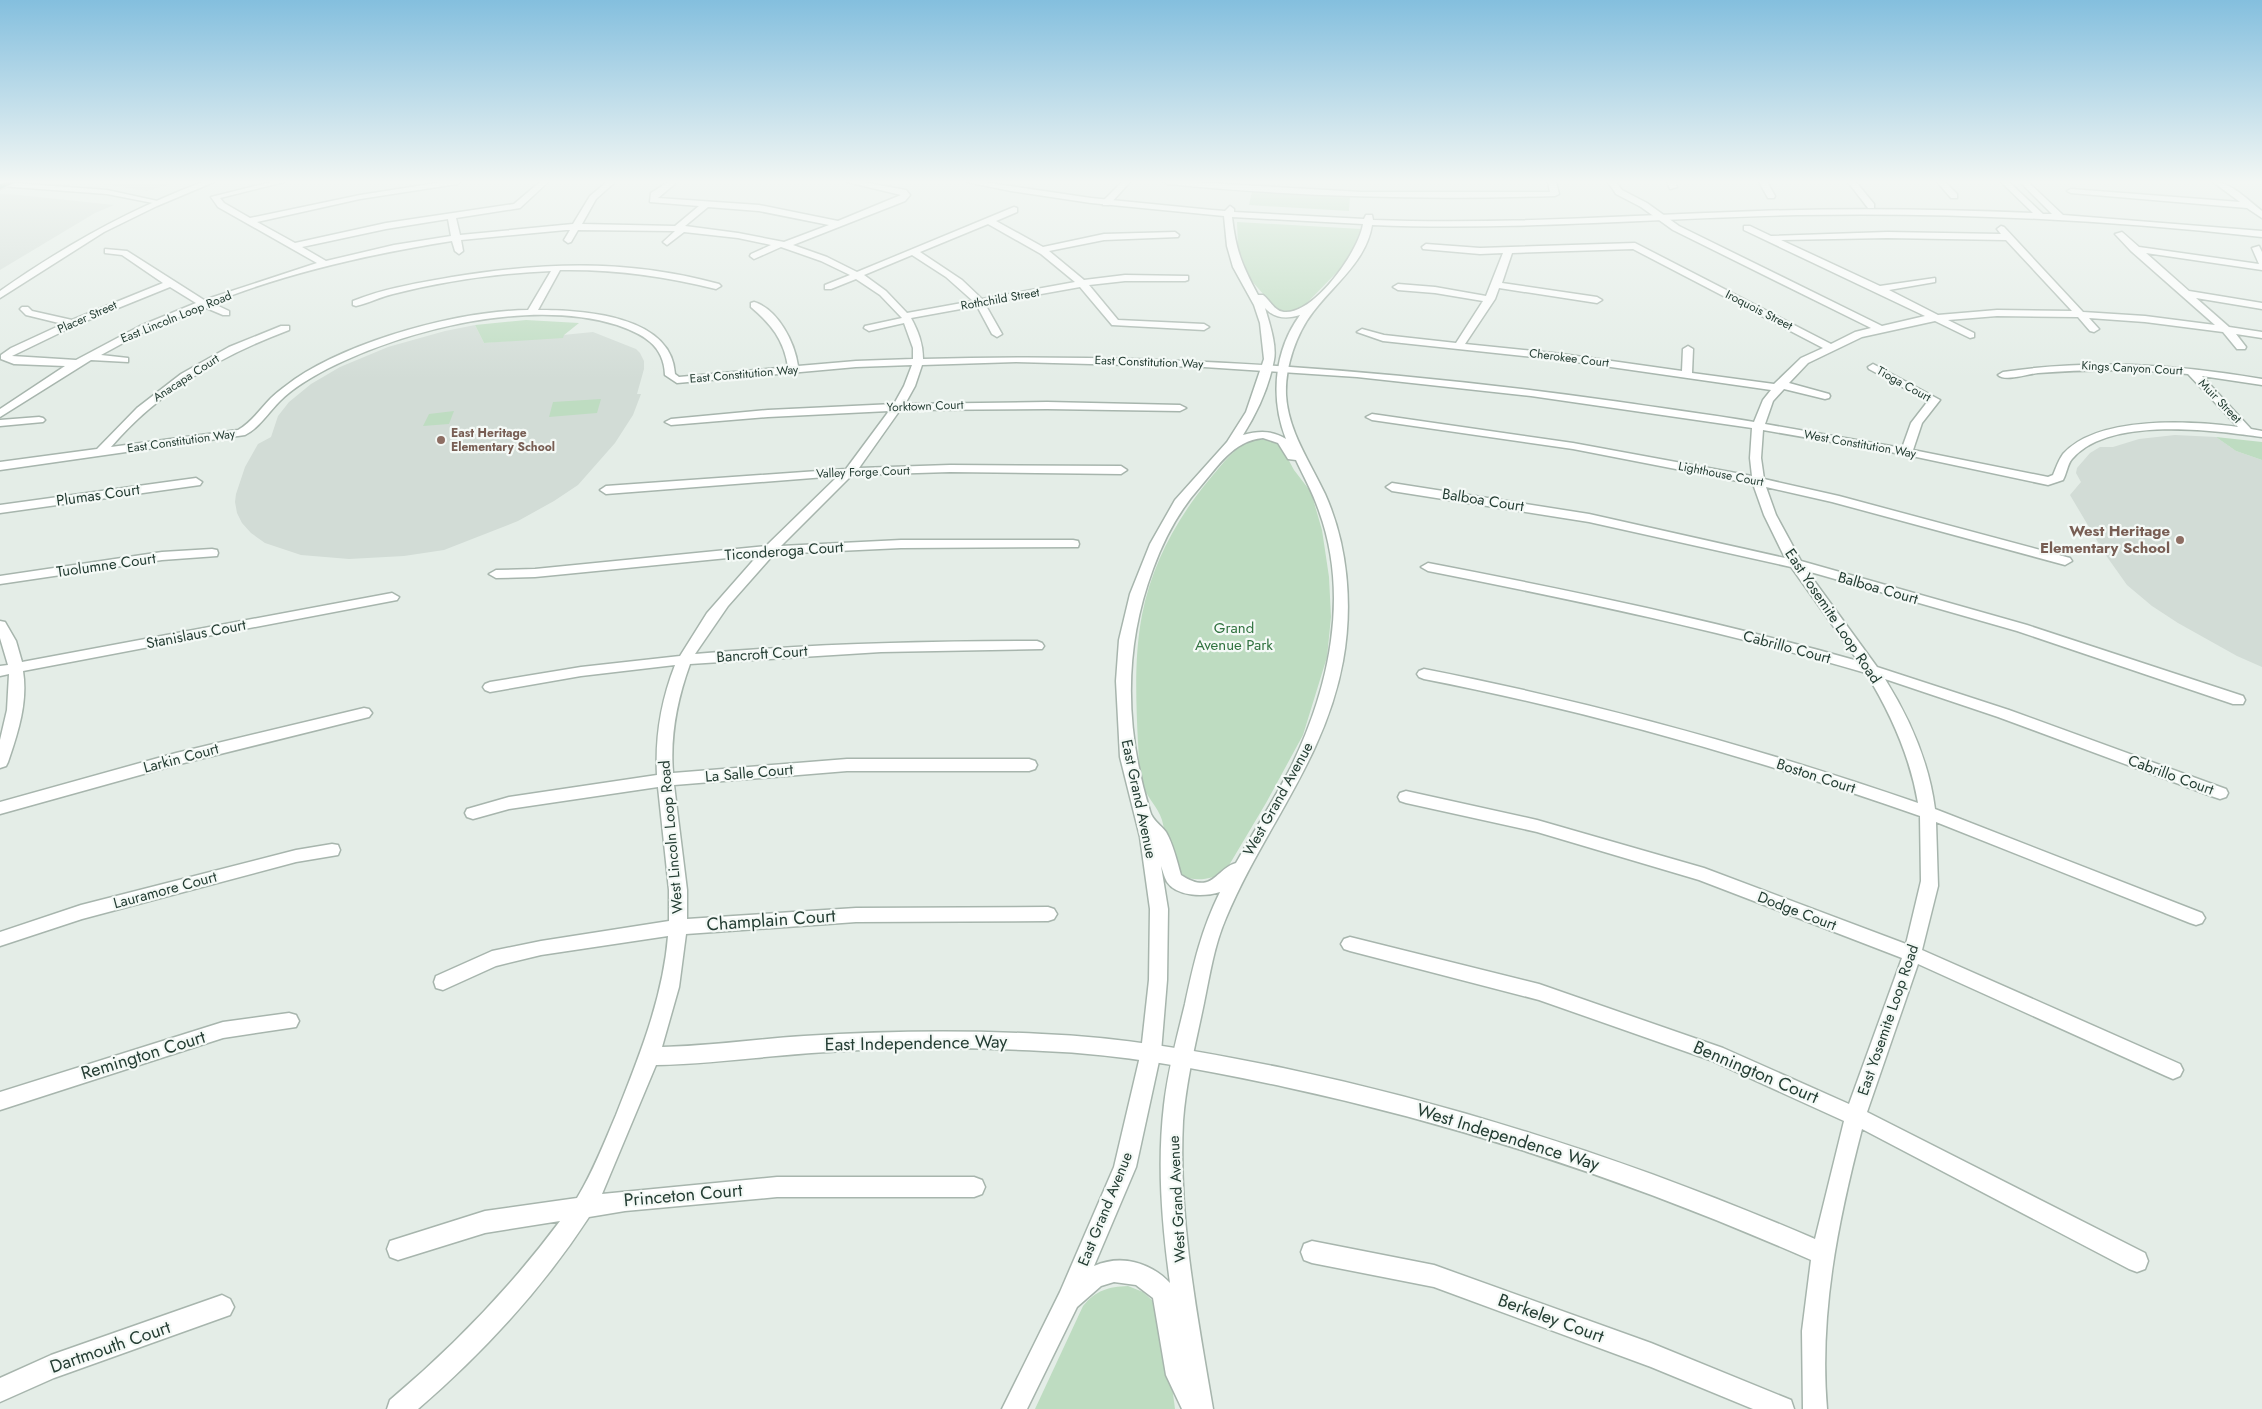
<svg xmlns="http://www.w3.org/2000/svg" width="2262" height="1409" font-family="Jost,sans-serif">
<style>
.built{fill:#d2dcd6}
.green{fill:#bedcc1}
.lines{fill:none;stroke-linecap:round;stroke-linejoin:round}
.minor-casing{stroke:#a7b5ad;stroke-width:3}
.tertiary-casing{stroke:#a7b5ad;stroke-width:3}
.primary-casing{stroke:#c2c9c6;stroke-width:3}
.minor{fill:#fff;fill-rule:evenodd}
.tertiary{fill:#fff;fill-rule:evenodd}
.primary{fill:#6aa08a;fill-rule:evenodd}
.education-dot{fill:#8d6e63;stroke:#f4f9f6;stroke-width:2}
.labels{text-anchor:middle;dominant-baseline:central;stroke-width:4.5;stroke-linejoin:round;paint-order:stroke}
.far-street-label{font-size:12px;fill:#243d33;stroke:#f4f9f6}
.far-education-label{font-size:12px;font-weight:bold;fill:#785e54;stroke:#f4f9f6;text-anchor:start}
.street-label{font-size:15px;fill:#243d33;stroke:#f4f9f6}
.education-label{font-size:15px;font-weight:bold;fill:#785e54;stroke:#f4f9f6;text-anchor:end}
.park-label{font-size:15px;fill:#30723f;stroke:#f4f9f6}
.near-street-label{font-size:18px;fill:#243d33;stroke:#f4f9f6}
</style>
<rect width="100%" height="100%" fill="#e4ede7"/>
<g class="built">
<path d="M89 182H178L147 191Z"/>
<path d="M0 194 19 195 114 205 95 213 0 270Z"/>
<path d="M475 325 484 343 593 332 636 349 640 353 644 361V369L637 394H641L633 415 615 443 578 485 554 501 518 521 444 550 404 556 349 559 301 555 265 543 251 533 242 523 237 513 235 502 236 494 245 467 258 444 271 437 278 416 289 402 311 384 340 367 388 347 445 331Z"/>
<path d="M2175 435 2216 437 2236 451 2262 460V667L2237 656 2178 623 2152 606 2127 585 2105 554 2070 495 2081 482 2076 473 2077 468 2090 453 2100 447H2113L2139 439Z"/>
</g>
<g class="green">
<path d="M1252 191 1350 197 1349 211 1249 205Z"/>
<path d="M1237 222 1361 229 1358 239 1342 267 1301 309 1286 312 1276 309 1251 280 1238 248Z"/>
<path d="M526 320 579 323 564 335 563 338 484 343 475 325Z"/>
<path d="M601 399 597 413 549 417 553 402Z"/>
<path d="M454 411 449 424 423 426 429 414Z"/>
<path d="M2216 437 2262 442V460L2236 451Z"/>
<path d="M1255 439 1270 440 1281 446 1294 470 1311 492 1322 530 1329 577 1331 617 1327 657 1303 735 1266 803 1225 872C1210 881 1181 885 1172 864 1166 851 1166 834 1162 820 1158 806 1144 795 1141 780 1138 769 1139 755 1138 743 1136 700 1134 657 1142 615 1152 564 1176 520 1208 481 1222 465 1235 445 1255 439Z"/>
<path d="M1128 1286 1143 1292 1155 1303 1168 1355 1175 1409H1035L1083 1306C1096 1290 1108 1287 1128 1286Z"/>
</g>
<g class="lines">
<defs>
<g id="minor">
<path d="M0 182 107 190 162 202 158 204 107 194 0 186Z"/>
<path d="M271 182H284L220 198 224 203 250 218 360 195 443 182H461L457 184 360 199 257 222 295 243 386 223 514 204 540 182H548L520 208 456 218 460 235 573 224 590 196 607 182H615L596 199 582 224 675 226 699 206 650 202 651 193 668 182H677L658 198 759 205 838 221 901 195 847 182H862L906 190 910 195 905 201 793 245 827 257 857 272 1014 207 1017 208V212L996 221 1043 247 1104 234 1175 232 1179 235 1178 237 1104 240 1049 251 1084 280 1125 275 1188 276V280L1185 281H1125L1089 285 1118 320 1204 324 1209 327 1204 330 1112 325 1080 287 985 304 1002 334 997 337 992 334 977 306 911 318C918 331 923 343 923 359 1154 352 1384 369 1613 401 1660 408 1707 414 1754 422L1763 400 1771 390 1562 360 1383 341 1357 332 1362 329 1384 335 1456 343 1483 301 1435 293 1398 290 1393 287 1398 284 1435 287 1486 296 1503 253 1480 254 1423 249 1422 247 1426 244 1480 248 1635 243 1831 344 1855 332 1871 328 1673 230 1641 207 1616 194 1608 182H1616L1622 190 1647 203 1679 226 1882 326 1925 316 1744 230V226H1750L1771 236 1887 232 2001 234 1997 229 2001 226 2004 227 2083 312 2145 316 2215 325 2131 251 2115 234 2122 232 2139 247 2259 264 2252 248 2259 246 2262 252V270L2146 253 2189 291 2262 303V309L2196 298 2229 327 2262 332V338L2236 334 2246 347 2245 349H2237L2223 332 2145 322 2089 318 2099 329 2094 332 2090 331 2078 317 1997 316 1948 320 1974 333V337L1970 338 1935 321 1862 337 1808 363 1789 383 1829 394 1830 396 1829 398 1825 399 1784 389 1773 401 1765 424 1902 448 1911 423 1928 401 1869 369 1868 367 1873 364 1940 400 1922 423 1913 450 2048 477 2053 475C2056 468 2058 461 2063 454 2098 415 2191 421 2238 427L2188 374C2138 369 2089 369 2038 373 2028 374 2005 382 1998 375L2003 372C2091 359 2175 364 2262 379V385L2202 376 2251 429 2262 431V437C2214 430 2108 416 2072 459 2067 465 2067 473 2063 480L2048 485 1907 455 1763 430 1761 458 1764 479 1839 496 2070 558 2072 561 2065 565 1832 502 1766 487 1776 515 1801 561 2027 625 2243 696 2245 700 2243 704H2233L2017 631 1807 571 1877 667 2009 710 2226 789 2228 793 2226 797 2220 799 2214 797 1998 717 1885 679C1910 719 1929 762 1935 809L2202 913 2205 918 2202 923 2196 925 2190 923 1936 822 1938 886 1922 950 2180 1064 2183 1070 2180 1076 2173 1079 2166 1076 1918 964 1867 1112 2145 1253 2148 1261 2145 1269 2137 1272 2129 1269 1862 1129C1838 1221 1819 1314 1827 1409H1803L1802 1331 1811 1260C1641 1185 1467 1126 1285 1087 1205 1070 1125 1054 1043 1051 972 1047 900 1047 828 1052 771 1055 714 1064 656 1065L602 1194 777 1177H974L982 1180 985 1187 982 1194 974 1197H777L625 1211 589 1217C542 1289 483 1353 418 1409H387L390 1400C454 1346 510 1288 560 1221L485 1233 398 1260 390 1257 387 1249 390 1241 485 1211 577 1198C593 1172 604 1143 616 1115 639 1057 663 998 668 936L541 955 496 966 443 990 436 988 434 982 436 976 492 951 541 941 669 921V890L658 787 509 809 473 819 467 817 465 813 467 809 509 797 657 775C655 736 661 701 675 665L581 676 490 692 485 690 483 687 485 684 490 682 581 667 680 656 707 613 758 555 535 577 496 578 489 574 496 570 535 569 766 546 838 476 606 494 600 490 606 486 846 469 889 411 768 417 671 425 665 422 671 419 768 410 894 404 904 386 912 365 856 367 677 383 665 375C664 345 643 334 617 325 529 298 407 329 327 369 310 378 293 388 280 401 268 413 260 427 245 435L0 470V462L97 449 137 408 181 374 229 347 281 326H289V330C220 356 159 391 111 447L238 430C252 422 260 409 271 398 278 391 287 385 295 379 353 340 458 311 528 310L551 271C499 273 444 281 393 294 380 297 369 303 356 306L353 305V301C385 288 418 283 452 277 546 262 627 259 719 284L721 286 716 289C664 276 614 269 560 270L538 310C582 310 672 315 675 374L679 377 788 367C784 340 771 324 751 307V303L754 302C778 309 795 343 798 366L856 361 913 359V348L904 323 869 331 864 328 865 326 902 318 880 295 856 279 831 289H825V285L850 275 821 261 781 247 754 259 750 256 751 254 771 245 738 238 684 232 667 245 663 242 675 231 578 230 571 242 568 243 564 240 570 230H566L461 240 463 251 459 254 455 251 452 241C371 254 288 272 212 303L229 311V315H223L204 307 147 330 101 355 128 358V362L91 360 0 417V409L65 366 14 364 1 359V355L11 348 63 324 26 315 20 309 22 307H28L32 311 72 320 163 283 122 255 105 253V249L127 251 204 300 317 263 218 207 211 197ZM708 207 759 211 829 225 784 242 738 233 685 226ZM448 219 451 236 394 245 326 261 302 247 386 229ZM988 224 1041 254 1075 282 982 299 962 280 920 252ZM1887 238 2006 240 2072 311 1997 310 1938 315 1889 290 1935 282V278L1880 286 1781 240ZM1633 249 1823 348 1801 358 1774 384 1692 373 1693 349 1688 346 1683 349 1682 371 1562 354 1465 344 1495 299 1499 288 1597 303 1602 300 1597 297 1502 283 1512 253ZM912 255 946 277 973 301 907 313 886 291 864 275ZM170 287 196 303 140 326 76 360 12 356 76 325ZM1016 362 1204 367 1357 377 1531 396 1752 428 1750 458 1752 476 1573 443 1372 414 1366 417 1372 420 1573 449 1753 484 1764 515 1785 558 1589 514 1392 483 1386 487 1392 491 1589 522 1791 567 1858 661C1717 621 1573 591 1428 563L1421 567 1428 571C1575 600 1722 631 1866 673 1891 714 1910 756 1918 803 1756 747 1592 702 1424 669L1419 671 1417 674 1419 677 1424 679C1593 712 1757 759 1920 816L1921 881 1906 944 1704 868 1537 820 1406 791 1400 793 1398 797 1400 801 1406 803 1537 832 1699 880 1902 958 1849 1104 1723 1048 1539 984 1350 937 1344 939 1341 944 1344 949 1350 951 1539 1000 1710 1060 1844 1121 1815 1239C1643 1165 1467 1107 1283 1068 1204 1052 1123 1037 1042 1034 963 1030 883 1031 804 1036 757 1039 710 1046 662 1047L679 987 686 934 856 922 1048 921 1054 919 1057 914 1054 909 1048 907 856 908 687 919V890L674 785 847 771H1029L1035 769 1037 765 1035 761 1029 759H847L673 773C670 735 677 700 690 664L881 652 1042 649 1044 646 1042 643 1037 641C923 641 809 644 695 654L728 606 774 554 901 548 1078 547 1079 544 1078 541 1073 540H901L781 546 852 475 950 472 1121 474 1127 470 1121 466 950 465 859 468 900 410 1047 409 1180 411 1186 408 1180 405 1047 402 905 404 915 386 922 365Z"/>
<path d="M1122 182H1130L1109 205H1103V201Z"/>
<path d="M1164 182H1190L1361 192H1550L1548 182H1556L1559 194 1555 196C1426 200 1297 197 1168 184Z"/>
<path d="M1667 182H1675L1677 187 1670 189Z"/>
<path d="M1759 182H1767L1775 196 1774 198H1768Z"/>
<path d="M1848 182H1856L1874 204V208H1868Z"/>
<path d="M1937 182H1945L1957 194V198H1951Z"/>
<path d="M2213 182C2230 181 2249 201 2262 211V218L2247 208 2071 193 2067 191 2071 189 2240 202Z"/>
<path d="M39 417 43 418 45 420 43 422 0 426V420Z"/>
<path d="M196 478 202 482 200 485 0 513V505Z"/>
<path d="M212 549 217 550 218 553 217 556 162 560 0 584V576L162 552Z"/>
<path d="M392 593 399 597 397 600 23 671C28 702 18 733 8 762L6 766 0 768V740L7 710 9 674 0 676V666L8 665 0 638V621L5 622 16 641 22 662Z"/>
<path d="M364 708 369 709 372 713 369 717 176 765 0 814V802L176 753Z"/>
<path d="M332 844 338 845 340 850 338 855 296 862 82 919 0 946V932L81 905 296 850Z"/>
<path d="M289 1013 296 1015 299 1021 296 1027 223 1038 0 1110V1092L223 1022Z"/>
<path d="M1312 1241 1434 1265 1651 1343 1791 1400 1794 1409H1753L1651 1367 1434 1287 1312 1263 1304 1260 1301 1252 1304 1244Z"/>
<path d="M222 1295 230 1299 234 1307 230 1315 54 1378 0 1402V1378L51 1355Z"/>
</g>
<g id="tertiary">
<path d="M203 182H214L157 206 104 232 0 298V291C64 246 130 209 203 182Z"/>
<path d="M967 182H983L1091 198 1212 210 1225 211 1230 206 1234 209V212L1364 219 1366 215H1372L1373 220C1502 225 1629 215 1758 211 1850 208 1941 209 2033 213L2001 182H2009L2043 214H2052L2020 182H2028L2063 215 2262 231V237C2108 220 1952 212 1797 215 1655 218 1514 231 1372 225 1366 262 1334 284 1313 312 1296 334 1285 367 1286 395 1288 431 1310 462 1325 494 1348 545 1353 606 1343 661 1325 760 1263 829 1226 918 1214 946 1210 974 1204 1003 1196 1042 1186 1081 1183 1121 1178 1218 1197 1314 1213 1409H1182L1166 1375 1153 1298 1136 1285 1114 1282 1101 1286 1077 1307 1027 1409H1002L1060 1292 1114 1167 1141 1052 1149 980 1150 909 1140 837 1120 757 1116 681 1119 640 1130 594 1150 544 1175 500 1227 442 1246 412 1264 359 1260 323 1254 305 1233 267 1227 246 1224 216 1091 203 1011 191ZM1232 217 1363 224C1359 251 1314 315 1284 312 1274 311 1270 300 1263 295H1258C1242 265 1236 251 1232 217ZM1265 308C1275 319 1287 319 1300 315 1274 351 1270 398 1286 439 1272 430 1258 431 1243 435 1257 413 1269 387 1274 360 1277 345 1269 322 1265 308ZM1263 438 1278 443 1288 459 1296 460C1304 477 1313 493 1319 511 1350 596 1329 689 1291 767 1274 800 1254 831 1236 863 1215 869 1213 896 1181 875 1177 861 1173 844 1166 832 1161 825 1152 820 1150 811 1125 730 1123 649 1153 569 1164 539 1178 512 1200 487 1218 466 1233 441 1263 438ZM1161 866C1163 871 1164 877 1167 882 1177 897 1205 897 1220 892 1201 931 1194 962 1185 1004 1177 1037 1168 1070 1164 1105 1157 1164 1162 1224 1170 1283 1150 1262 1121 1254 1094 1266L1136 1167 1161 1052 1167 980 1168 909Z"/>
</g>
<path id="primary" d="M6 182H17L0 189V184Z"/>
</defs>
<use href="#minor" class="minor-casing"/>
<use href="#tertiary" class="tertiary-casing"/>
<use href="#primary" class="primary-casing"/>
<use href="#minor" class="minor"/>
<use href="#tertiary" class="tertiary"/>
<use href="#primary" class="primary"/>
</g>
<linearGradient id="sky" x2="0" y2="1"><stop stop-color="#84bfde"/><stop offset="0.48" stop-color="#f3f7f4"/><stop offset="1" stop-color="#f3f7f4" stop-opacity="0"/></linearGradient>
<rect width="2262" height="379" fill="url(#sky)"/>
<g class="education-dot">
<circle cx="441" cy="440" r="5"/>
<circle cx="2180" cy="540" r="5"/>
</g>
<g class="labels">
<g class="far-street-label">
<text transform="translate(1000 299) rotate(-10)">Rothchild Street</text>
<text transform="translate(1759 310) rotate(27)">Iroquois Street</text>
<text transform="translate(87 317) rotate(-24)">Placer Street</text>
<text transform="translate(176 317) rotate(-22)">East Lincoln Loop Road</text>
<text transform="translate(1569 358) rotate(7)">Cherokee Court</text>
<text transform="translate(1149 362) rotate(2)">East Constitution Way</text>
<text transform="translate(2132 368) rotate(3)">Kings Canyon Court</text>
<text transform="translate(744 374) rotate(-5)">East Constitution Way</text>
<text transform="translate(186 378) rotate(-33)">Anacapa Court</text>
<text transform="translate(1904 384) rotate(29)">Tioga Court</text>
<text transform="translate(2220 401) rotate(46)">Muir Street</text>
<text transform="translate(925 406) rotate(-2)">Yorktown Court</text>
<text transform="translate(181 441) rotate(-8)">East Constitution Way</text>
<text transform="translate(1860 444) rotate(10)">West Constitution Way</text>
<text transform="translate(863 472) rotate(-2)">Valley Forge Court</text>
<text transform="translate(1721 474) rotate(11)">Lighthouse Court</text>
</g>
<g class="far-education-label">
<text x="451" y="433">East Heritage<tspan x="451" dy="14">Elementary School</tspan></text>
</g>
<g class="street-label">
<text transform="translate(98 495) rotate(-8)">Plumas Court</text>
<text transform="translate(1483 500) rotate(9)">Balboa Court</text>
<text transform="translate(784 551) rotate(-4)">Ticonderoga Court</text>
<text transform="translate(106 565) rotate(-8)">Tuolumne Court</text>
<text transform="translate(1878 588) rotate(16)">Balboa Court</text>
<text transform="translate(1833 616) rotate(56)">East Yosemite Loop Road</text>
<text transform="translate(196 634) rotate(-11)">Stanislaus Court</text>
<text transform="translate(1787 647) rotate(15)">Cabrillo Court</text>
<text transform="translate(762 654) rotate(-4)">Bancroft Court</text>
<text transform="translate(181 758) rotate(-15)">Larkin Court</text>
<text transform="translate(749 773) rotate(-5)">La Salle Court</text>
<text transform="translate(2171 775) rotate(20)">Cabrillo Court</text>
<text transform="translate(1816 776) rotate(18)">Boston Court</text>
<text transform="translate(1139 799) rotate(78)">East Grand Avenue</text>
<text transform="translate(1278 799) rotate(-61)">West Grand Avenue</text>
<text transform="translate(671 837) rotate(-95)">West Lincoln Loop Road</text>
<text transform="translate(165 890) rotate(-15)">Lauramore Court</text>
<text transform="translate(1797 911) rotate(21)">Dodge Court</text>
<text transform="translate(1888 1020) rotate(-71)">East Yosemite Loop Road</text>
<text transform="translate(1177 1199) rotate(-93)">West Grand Avenue</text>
<text transform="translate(1105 1209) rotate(-68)">East Grand Avenue</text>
</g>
<g class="education-label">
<text x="2170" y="531">West Heritage<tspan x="2170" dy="17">Elementary School</tspan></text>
</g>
<g class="park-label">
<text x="1234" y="628">Grand<tspan x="1234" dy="17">Avenue Park</tspan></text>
</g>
<g class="near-street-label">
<text transform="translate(771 920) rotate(-4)">Champlain Court</text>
<text transform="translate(916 1043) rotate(-1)">East Independence Way</text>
<text transform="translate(143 1055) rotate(-17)">Remington Court</text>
<text transform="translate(1756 1072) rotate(23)">Bennington Court</text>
<text transform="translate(1508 1137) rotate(17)">West Independence Way</text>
<text transform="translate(683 1195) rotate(-5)">Princeton Court</text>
<text transform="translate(1551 1318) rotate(20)">Berkeley Court</text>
<text transform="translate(110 1347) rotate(-19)">Dartmouth Court</text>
</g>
</g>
</svg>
